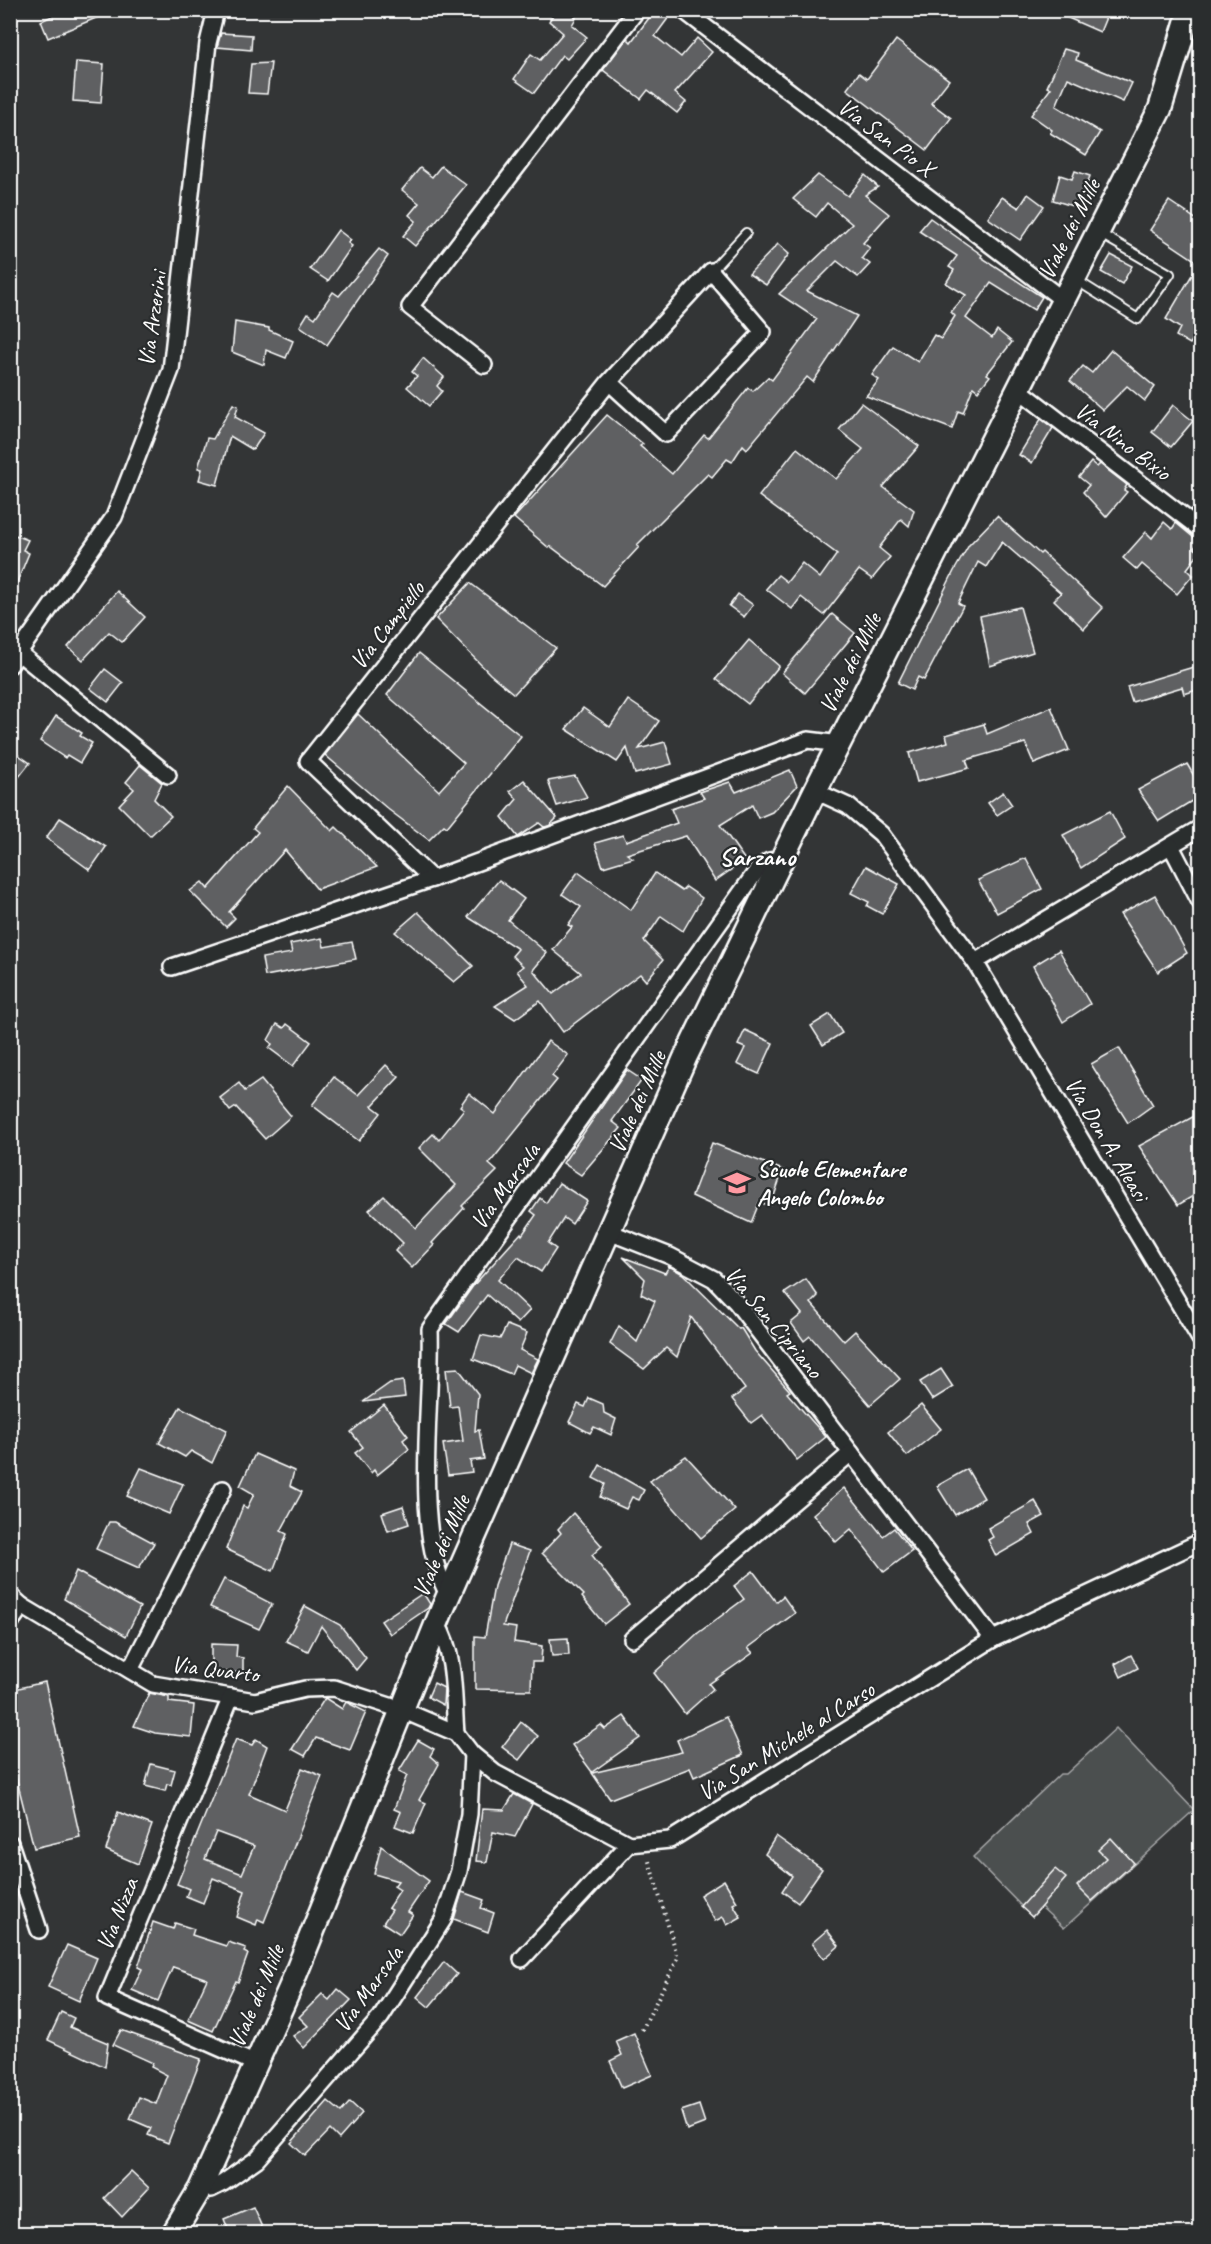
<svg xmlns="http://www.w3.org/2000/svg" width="1211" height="2244" font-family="Caveat,sans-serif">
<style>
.green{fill:#4c4f50;stroke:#a6a7a8;stroke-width:1.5}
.building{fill:#5f6162;stroke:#fff;stroke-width:1.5;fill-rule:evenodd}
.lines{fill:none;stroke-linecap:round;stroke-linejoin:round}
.lane-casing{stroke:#fff;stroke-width:12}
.street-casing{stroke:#fff;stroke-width:20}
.secondary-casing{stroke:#fff;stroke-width:27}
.path{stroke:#fff;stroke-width:4;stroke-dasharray:1.5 4.5;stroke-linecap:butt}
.lane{stroke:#2a2d2e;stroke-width:8}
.street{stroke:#2a2d2e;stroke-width:15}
.secondary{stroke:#2a2d2e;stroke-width:22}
.labels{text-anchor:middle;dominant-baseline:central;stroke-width:4.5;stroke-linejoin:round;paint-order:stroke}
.street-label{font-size:24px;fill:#fff;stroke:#2a2d2e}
.poi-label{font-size:24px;font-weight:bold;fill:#fff;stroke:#2a2d2e;text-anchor:start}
.quarter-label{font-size:27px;font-weight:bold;fill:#fff;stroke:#2a2d2e}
</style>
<rect width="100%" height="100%" fill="#333536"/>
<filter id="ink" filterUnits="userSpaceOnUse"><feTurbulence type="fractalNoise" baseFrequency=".0167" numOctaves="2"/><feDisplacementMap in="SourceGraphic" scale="12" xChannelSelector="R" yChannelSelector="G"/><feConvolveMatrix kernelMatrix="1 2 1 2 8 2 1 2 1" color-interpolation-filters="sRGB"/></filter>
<g filter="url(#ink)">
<path class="green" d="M1116 1728 1194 1810 1064 1928 1041 1907 1032 1917 973 1857 1060 1774H1066Z"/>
<g class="building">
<path d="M66 10H113V11L48 38 41 21Z"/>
<path d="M556 10H567L576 18 572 25 587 37 567 59 562 55 534 93 514 79 531 54 540 60 563 33 549 21Z"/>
<path d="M655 10H661L669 17 655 36 681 57 697 38 712 52 675 93 686 102 677 113 648 90 641 99 603 70 627 38 631 42Z"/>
<path d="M1050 10H1109L1100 32Z"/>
<path d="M221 33 252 35 251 50 217 47Z"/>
<path d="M896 40 949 80 931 103 951 118 927 150 847 89 859 73 867 79Z"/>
<path d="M1064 49 1078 53 1076 60 1132 83 1123 102 1068 78 1056 106 1100 132 1086 155 1050 133 1052 130 1031 115 1051 88 1047 87Z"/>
<path d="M76 62 104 64 101 103 73 101Z"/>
<path d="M271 63 267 94 248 93 251 64Z"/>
<path d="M441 166 466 185 415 246 403 236 416 221 409 215 419 203 402 190 420 168 432 177Z"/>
<path d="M1075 171 1090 176 1079 208 1053 200 1060 175 1072 179Z"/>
<path d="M818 175 848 196 865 175 878 187 865 195 889 214 863 243 870 248 862 258 870 264 858 277 837 261 807 291 857 316 813 382 807 377 747 449 743 445 732 462 727 459 712 477 708 474 637 545 639 547 603 586 550 546 549 548 514 518 607 415 643 444 640 446 672 474 704 435 708 438 748 388 753 391 768 377 772 380 817 319 779 294 852 224 827 203 816 217 793 199Z"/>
<path d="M1028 194 1044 206 1020 240 988 218 1002 197 1019 208Z"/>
<path d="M1169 201 1200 222V339L1195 336 1190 344 1176 336 1180 328 1166 319 1199 263 1150 230Z"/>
<path d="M930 218 982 255 981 257 1042 297 1034 310 991 283 966 318 992 338 997 330 1012 342 987 374 990 376 978 391 973 387 963 413 958 411 952 429 866 396 879 380 872 375 893 346 918 362 934 335 941 339 955 316 951 312 966 295 946 283 954 270 949 267 957 256 919 231Z"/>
<path d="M338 230 351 240 348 243 352 246 328 281 310 269Z"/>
<path d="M778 244 789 254 766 285 749 274Z"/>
<path d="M379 249 388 256 327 345 300 326 308 313 315 318 333 292 339 296Z"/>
<path d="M1111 255 1132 266 1122 284 1101 272Z"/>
<path d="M235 322 269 328V330L293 341 286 358 266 350 264 365 232 352Z"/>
<path d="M1111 350 1155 387 1145 401 1127 386 1103 410 1070 381 1083 366 1092 373Z"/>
<path d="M423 358 444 377 437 386 442 391 429 406 407 387 417 376 412 372Z"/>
<path d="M861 403 919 446 883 487 914 510 909 526 901 519 879 548 890 557 872 579 859 570 824 615 801 597 792 609 766 589 778 575 787 582 802 563 820 578 837 554 759 496 797 448 836 479 863 449 839 430Z"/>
<path d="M233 404 238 406 235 417 264 433 253 450 230 436 217 485 199 480 202 469 198 468 207 438 213 439Z"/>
<path d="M1173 405 1193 421 1171 447 1152 432Z"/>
<path d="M1041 419 1053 428 1032 463 1019 455Z"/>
<path d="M1091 462 1097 467 1100 464 1127 485 1124 490 1127 492 1106 517 1083 492 1089 485 1079 477Z"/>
<path d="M997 516 1040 554 1042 552 1103 608 1084 629 1054 600 1061 593 1002 542 986 567 978 562 958 603 963 606 924 680 918 677 912 690 898 683 954 571 969 545Z"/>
<path d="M1164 522 1172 529 1176 523 1199 542 1194 548 1200 552 1187 569 1193 575 1177 594 1142 564 1137 570 1123 558 1146 532 1152 538Z"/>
<path d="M10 533 28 540 23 550 29 553 11 597Z"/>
<path d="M470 583 556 648 514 694 490 674 436 619Z"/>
<path d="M117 591 145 617 122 642 109 632 83 660 68 647Z"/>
<path d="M738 594 753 605 744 617 729 606Z"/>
<path d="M1020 607 1033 652 990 666 980 616Z"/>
<path d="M832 614 855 633 805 693 782 673Z"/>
<path d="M749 640 779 666 748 704 716 679Z"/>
<path d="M419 653 521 736 447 827 444 825 429 840 389 810 325 755 358 714 439 791 464 763 387 695Z"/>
<path d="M1200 665V689L1184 694 1182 687 1132 702 1127 687Z"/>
<path d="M105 669 123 683 108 702 90 688Z"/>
<path d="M628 700 659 721 639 749 665 742 672 764 635 774 627 748 617 762 566 729 583 708 610 727Z"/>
<path d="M1051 707 1069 750 1034 764 1025 743 966 760 969 768 917 782 909 753 948 742 946 735 984 724 987 734Z"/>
<path d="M56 716 82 733 80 736 92 743 80 763 67 755 65 758 40 741Z"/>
<path d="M10 749 30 763 10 788Z"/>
<path d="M1187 764 1200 786V796L1159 821 1138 790Z"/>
<path d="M140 765 162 783 154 799 171 816 150 836 119 805 134 789 126 782Z"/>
<path d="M790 770 797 786 772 812 758 818 752 805 720 825 745 860 715 881 686 836 627 854 633 858 603 867 595 843 623 835 626 841 677 823 671 809 704 798 700 792 730 782 736 792Z"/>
<path d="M575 776 587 797 557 806 548 781Z"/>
<path d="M524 780 557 818 549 826 544 827 539 823 518 837 502 817 517 799 510 791Z"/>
<path d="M288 786 332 831 336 827 377 867 317 889 285 850 229 912 235 918 226 927 190 891 202 882 208 889 258 832 253 828Z"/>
<path d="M1003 792 1012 805 997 815 988 803Z"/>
<path d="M1110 811 1125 839 1081 868 1063 835Z"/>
<path d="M60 818 106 847 90 870 46 838Z"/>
<path d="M1026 858 1042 889 997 913 978 880Z"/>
<path d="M866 866 899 884 882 914 867 906 869 902 851 893Z"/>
<path d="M578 872 631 910 655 873 682 891 686 887 702 898 683 931 661 916 644 941 663 960 646 981 640 974 563 1032 540 1001 515 1019 495 1006 528 985 517 971 523 966 512 956 518 949 468 917 499 880 524 899 508 920 547 953 533 970 553 994 581 973 553 950 572 927 568 925 581 907 562 894Z"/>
<path d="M1155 895 1187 953 1158 972 1120 914Z"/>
<path d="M418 912 473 966 454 982 395 932Z"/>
<path d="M322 938 324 947 352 942 356 959 265 976 262 958 292 953 290 944Z"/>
<path d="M1059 950 1090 1004 1063 1022 1033 966Z"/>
<path d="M830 1014 842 1033 823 1045 811 1026Z"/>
<path d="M277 1024 284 1028 287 1024 311 1042 293 1066 269 1048 272 1044 268 1040Z"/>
<path d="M745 1030 773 1043 759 1074 737 1064 745 1048 738 1045Z"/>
<path d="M548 1041 568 1055 552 1076 557 1080 489 1164 497 1171 462 1206 464 1208 432 1243 434 1245 412 1268 395 1251 403 1243 369 1210 384 1196 416 1228 456 1185 419 1148 433 1134 439 1140 464 1109 460 1106 469 1093 495 1114Z"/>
<path d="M1119 1048 1153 1105 1128 1123 1091 1064Z"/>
<path d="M386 1065 399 1077 372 1106 381 1113 359 1141 312 1105 334 1077 358 1095Z"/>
<path d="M627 1070 642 1080 612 1121 621 1128 581 1175 563 1163Z"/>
<path d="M261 1080 291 1116 265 1139 236 1107 230 1111 220 1098 239 1083 245 1091Z"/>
<path d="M1200 1113V1192L1178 1205 1139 1146Z"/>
<path d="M712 1143 783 1170 771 1205 759 1203 751 1223 692 1196Z"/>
<path d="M559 1183 587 1201 572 1224 564 1218 548 1243 556 1249 541 1272 518 1257 498 1280 530 1310 518 1323 487 1295 459 1332 446 1324 473 1286 521 1233 522 1235 536 1215 531 1211 540 1198 546 1203Z"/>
<path d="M623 1257 665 1273 669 1266 683 1274 739 1329 741 1328 755 1351 790 1391 787 1393 826 1437 797 1460 762 1415 751 1423 732 1399 745 1389 691 1317 677 1357 666 1348 644 1369 610 1344 619 1326 637 1342 655 1301 641 1294 645 1279Z"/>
<path d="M806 1279 818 1296 811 1303 844 1341 855 1331 900 1379 870 1405 810 1336 804 1341 791 1323 802 1314 785 1293Z"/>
<path d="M507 1325 527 1333 520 1350 538 1359 531 1373 515 1365 511 1374 473 1359 481 1335 500 1339Z"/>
<path d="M458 1368 478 1394 475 1431 479 1430 484 1459 470 1461 472 1472 448 1475 443 1444 463 1441 458 1406 450 1407 446 1369Z"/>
<path d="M941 1369 953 1387 932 1400 920 1382Z"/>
<path d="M403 1381 405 1397 363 1402 390 1383Z"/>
<path d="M589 1398 603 1404 604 1413 616 1419 611 1435 594 1427 590 1433 569 1422 578 1404 585 1407Z"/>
<path d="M384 1405 408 1436 403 1440 409 1449 377 1475 374 1470 371 1473 355 1453 363 1447 351 1432Z"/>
<path d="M921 1405 941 1429 907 1456 888 1432Z"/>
<path d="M180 1407 227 1430 212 1463 191 1451 185 1457 159 1443Z"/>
<path d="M255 1454 294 1471 290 1486 302 1492 281 1531 287 1534 273 1571 226 1549 243 1506 247 1508 254 1494 240 1486Z"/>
<path d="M686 1456 735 1510 701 1538 650 1481Z"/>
<path d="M600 1465 644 1490 639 1500 632 1497 626 1509 600 1497 605 1484 593 1478Z"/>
<path d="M141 1468 183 1484 169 1514 127 1496Z"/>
<path d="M967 1469 984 1498 955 1515 937 1486Z"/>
<path d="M844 1488 883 1536 894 1528 912 1551 884 1572 851 1529 836 1542 813 1514Z"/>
<path d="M1035 1501 1044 1516 1029 1524 1034 1534 996 1556 988 1540 993 1537 988 1528Z"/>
<path d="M403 1506 409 1524 388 1531 382 1513Z"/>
<path d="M573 1513 602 1546 592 1555 629 1604 604 1624 582 1597 584 1595 542 1553 561 1533 558 1529Z"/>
<path d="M109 1522H115L154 1543 139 1568 96 1549Z"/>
<path d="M509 1544 530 1551 503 1626 516 1628 514 1642 542 1646 541 1662H532L531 1690 475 1689V1636L485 1637 494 1586Z"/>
<path d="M76 1571 140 1607 126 1636 64 1599Z"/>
<path d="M753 1571 776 1602 783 1596 795 1613 748 1648 753 1653 709 1684 713 1689 685 1714 654 1673 698 1633 744 1599 734 1586Z"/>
<path d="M224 1579 272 1604 259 1629 210 1607Z"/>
<path d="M423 1593 430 1604 428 1608 390 1634 381 1621Z"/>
<path d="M305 1606 340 1625 366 1658 356 1670 321 1626 308 1651 286 1641Z"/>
<path d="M568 1638 569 1655 552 1656 550 1639Z"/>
<path d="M211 1644 237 1645 236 1657 243 1658V1673L211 1671Z"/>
<path d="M1131 1655 1138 1668 1121 1677 1115 1664Z"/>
<path d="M45 1682 80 1837 34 1848 10 1753V1690Z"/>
<path d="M434 1683 444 1688 443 1705 428 1697Z"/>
<path d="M149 1693 169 1697V1702L194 1705 191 1737 155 1733 134 1726Z"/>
<path d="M325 1698 342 1709 346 1702 366 1712 350 1750 316 1738 305 1756 292 1749Z"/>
<path d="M624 1716 640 1738 592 1772 572 1745 601 1725 605 1729Z"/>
<path d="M726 1717 743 1755 694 1777 690 1768 610 1799 592 1773 682 1752 677 1740Z"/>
<path d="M521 1722 538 1736 519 1760 502 1747Z"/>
<path d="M236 1739 252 1745 256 1739 267 1746 249 1794 285 1810 302 1768 322 1776 264 1922 258 1919 256 1925 237 1917 245 1891 213 1878 203 1903 186 1896 189 1889 177 1884ZM216 1832 254 1846 242 1874 205 1859Z"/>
<path d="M418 1740 434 1749 430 1756 439 1764 419 1800 426 1803 413 1833 395 1826 401 1812 394 1809 407 1775 399 1771Z"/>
<path d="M151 1764 175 1770 171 1785 167 1784 165 1791 145 1786Z"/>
<path d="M514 1794 532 1804 515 1837 493 1832 487 1862 476 1861 482 1809 504 1810Z"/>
<path d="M118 1812 152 1825 138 1864 106 1850Z"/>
<path d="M776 1836 822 1869 798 1903 782 1891 792 1876 765 1854Z"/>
<path d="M1111 1838 1134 1863 1092 1901 1077 1886 1106 1858 1098 1850Z"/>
<path d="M381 1846 429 1881 408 1912 413 1915 400 1934 383 1923 392 1910 388 1908 400 1890 394 1886 398 1881 374 1874Z"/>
<path d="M1055 1869 1066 1878 1032 1917 1021 1907Z"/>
<path d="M724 1880 737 1902 733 1904 741 1917 727 1925 723 1917 715 1921 700 1895Z"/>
<path d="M462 1892 484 1900 481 1908 494 1913 488 1932 454 1919Z"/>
<path d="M153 1922 173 1929 175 1923 194 1929 192 1935 226 1946 228 1942 246 1948 244 1952 248 1954 238 1982 236 1981 213 2031 188 2020 207 1979 173 1967 158 2001 132 1990 142 1969 138 1967Z"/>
<path d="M827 1930 839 1946 824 1959 812 1943Z"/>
<path d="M67 1945 97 1958 79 2001 48 1987Z"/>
<path d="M444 1962 457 1974 429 2007 417 1997Z"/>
<path d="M338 1989 351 2000 304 2048 293 2036 308 2026 299 2017 322 1994 329 2000Z"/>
<path d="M61 2012 74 2018 70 2027 108 2043 105 2067 48 2040Z"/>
<path d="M121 2030 201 2059 168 2143 148 2135 151 2128 130 2119 139 2097 156 2104 167 2075 151 2067 153 2063 113 2045Z"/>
<path d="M634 2033 652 2075 622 2088 610 2061 622 2055 616 2041Z"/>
<path d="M328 2101 341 2112 350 2102 362 2113 339 2139 330 2130 305 2156 291 2143Z"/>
<path d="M699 2105 705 2123 687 2130 681 2111Z"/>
<path d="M131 2171 149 2188 122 2217 104 2198Z"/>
<path d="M253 2207 265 2234H230L224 2219Z"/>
</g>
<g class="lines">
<defs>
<g id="lane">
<path d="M711 271 746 233"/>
<path d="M1076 280 1138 319 1170 274 1099 233"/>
</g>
<g id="street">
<path d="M683 10 1063 300"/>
<path d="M484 365 410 307 637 10"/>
<path d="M1018 389 1200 529"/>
<path d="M19 653 168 775"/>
<path d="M10 665 114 517 171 370 208 43 216 10"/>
<path d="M815 791 848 806 881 834 975 962 1200 828"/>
<path d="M1171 846 1200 902"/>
<path d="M432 879 308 761 609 382 666 434 763 332 711 271 609 382"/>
<path d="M975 962 1200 1339"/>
<path d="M172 967 432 879 808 740 840 744"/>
<path d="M609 1232 670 1256 714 1279 736 1302 993 1639"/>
<path d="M10 1595 22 1606 153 1684 255 1701 305 1689 334 1688 402 1710 456 1733 472 1754 495 1773 629 1844 670 1840 993 1639 1200 1542"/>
<path d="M449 1596C411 1532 433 1404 430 1329L758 869 769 861 781 859"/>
<path d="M10 1623 22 1606"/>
<path d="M437 1624C456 1655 453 1697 456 1733"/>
<path d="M632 1639 851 1453"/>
<path d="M130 1670 223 1489"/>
<path d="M231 1697 107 1998 256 2064"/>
<path d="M10 1843 39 1930"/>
<path d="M522 1959 629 1844"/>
<path d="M200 2189H211L223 2183 257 2159 381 2017 443 1920 459 1871 469 1814 472 1754"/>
</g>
<path id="secondary" d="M173 2234 200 2189 290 1988 442 1610 685 1058 815 791 1160 109 1190 10"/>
</defs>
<use href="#lane" class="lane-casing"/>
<use href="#street" class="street-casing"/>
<use href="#secondary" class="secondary-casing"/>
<path class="path" d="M642 2030 678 1958 648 1858"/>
<use href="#lane" class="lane"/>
<use href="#street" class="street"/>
<use href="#secondary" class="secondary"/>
</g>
</g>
<defs>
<symbol id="school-bare" viewBox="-9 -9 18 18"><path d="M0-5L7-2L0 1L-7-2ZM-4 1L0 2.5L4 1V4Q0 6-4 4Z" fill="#ff9aa2" stroke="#2a2d2e" stroke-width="2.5" paint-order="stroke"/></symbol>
</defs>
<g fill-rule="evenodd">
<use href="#school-bare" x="718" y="1164" width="38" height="38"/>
</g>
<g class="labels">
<g class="street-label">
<text transform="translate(886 137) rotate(37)">Via San Pio X</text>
<text transform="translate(1069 229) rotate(-63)">Viale dei Mille</text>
<text transform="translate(152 319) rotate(-82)">Via Arzerini</text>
<text transform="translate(1123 441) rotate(37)">Via Nino Bixio</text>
<text transform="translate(387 625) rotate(-52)">Via Campiello</text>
<text transform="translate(850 663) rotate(-63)">Viale dei Mille</text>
<text transform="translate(637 1102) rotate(-66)">Viale dei Mille</text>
<text transform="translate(1107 1139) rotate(59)">Via Don A. Aleasi</text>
<text transform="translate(505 1186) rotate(-54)">Via Marsala</text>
<text transform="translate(774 1322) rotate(50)">Via San Cipriano</text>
<text transform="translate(441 1546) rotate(-66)">Viale dei Mille</text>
<text transform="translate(215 1669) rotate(7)">Via Quarto</text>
<text transform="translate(786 1741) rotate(-32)">Via San Michele al Carso</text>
<text transform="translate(117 1914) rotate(-68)">Via Nizza</text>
<text transform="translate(368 1989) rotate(-54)">Via Marsala</text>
<text transform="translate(256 1996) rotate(-67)">Viale dei Mille</text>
</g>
<g class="poi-label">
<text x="757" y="1169">Scuole Elementare<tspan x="757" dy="28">Angelo Colombo</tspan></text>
</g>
<g class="quarter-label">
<text x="757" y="856">Sarzano</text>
</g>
</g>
<rect width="1211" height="2244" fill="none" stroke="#2a2d2e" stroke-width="36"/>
<rect x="18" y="18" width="1175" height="2208" fill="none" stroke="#fff" stroke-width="2" filter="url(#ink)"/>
</svg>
